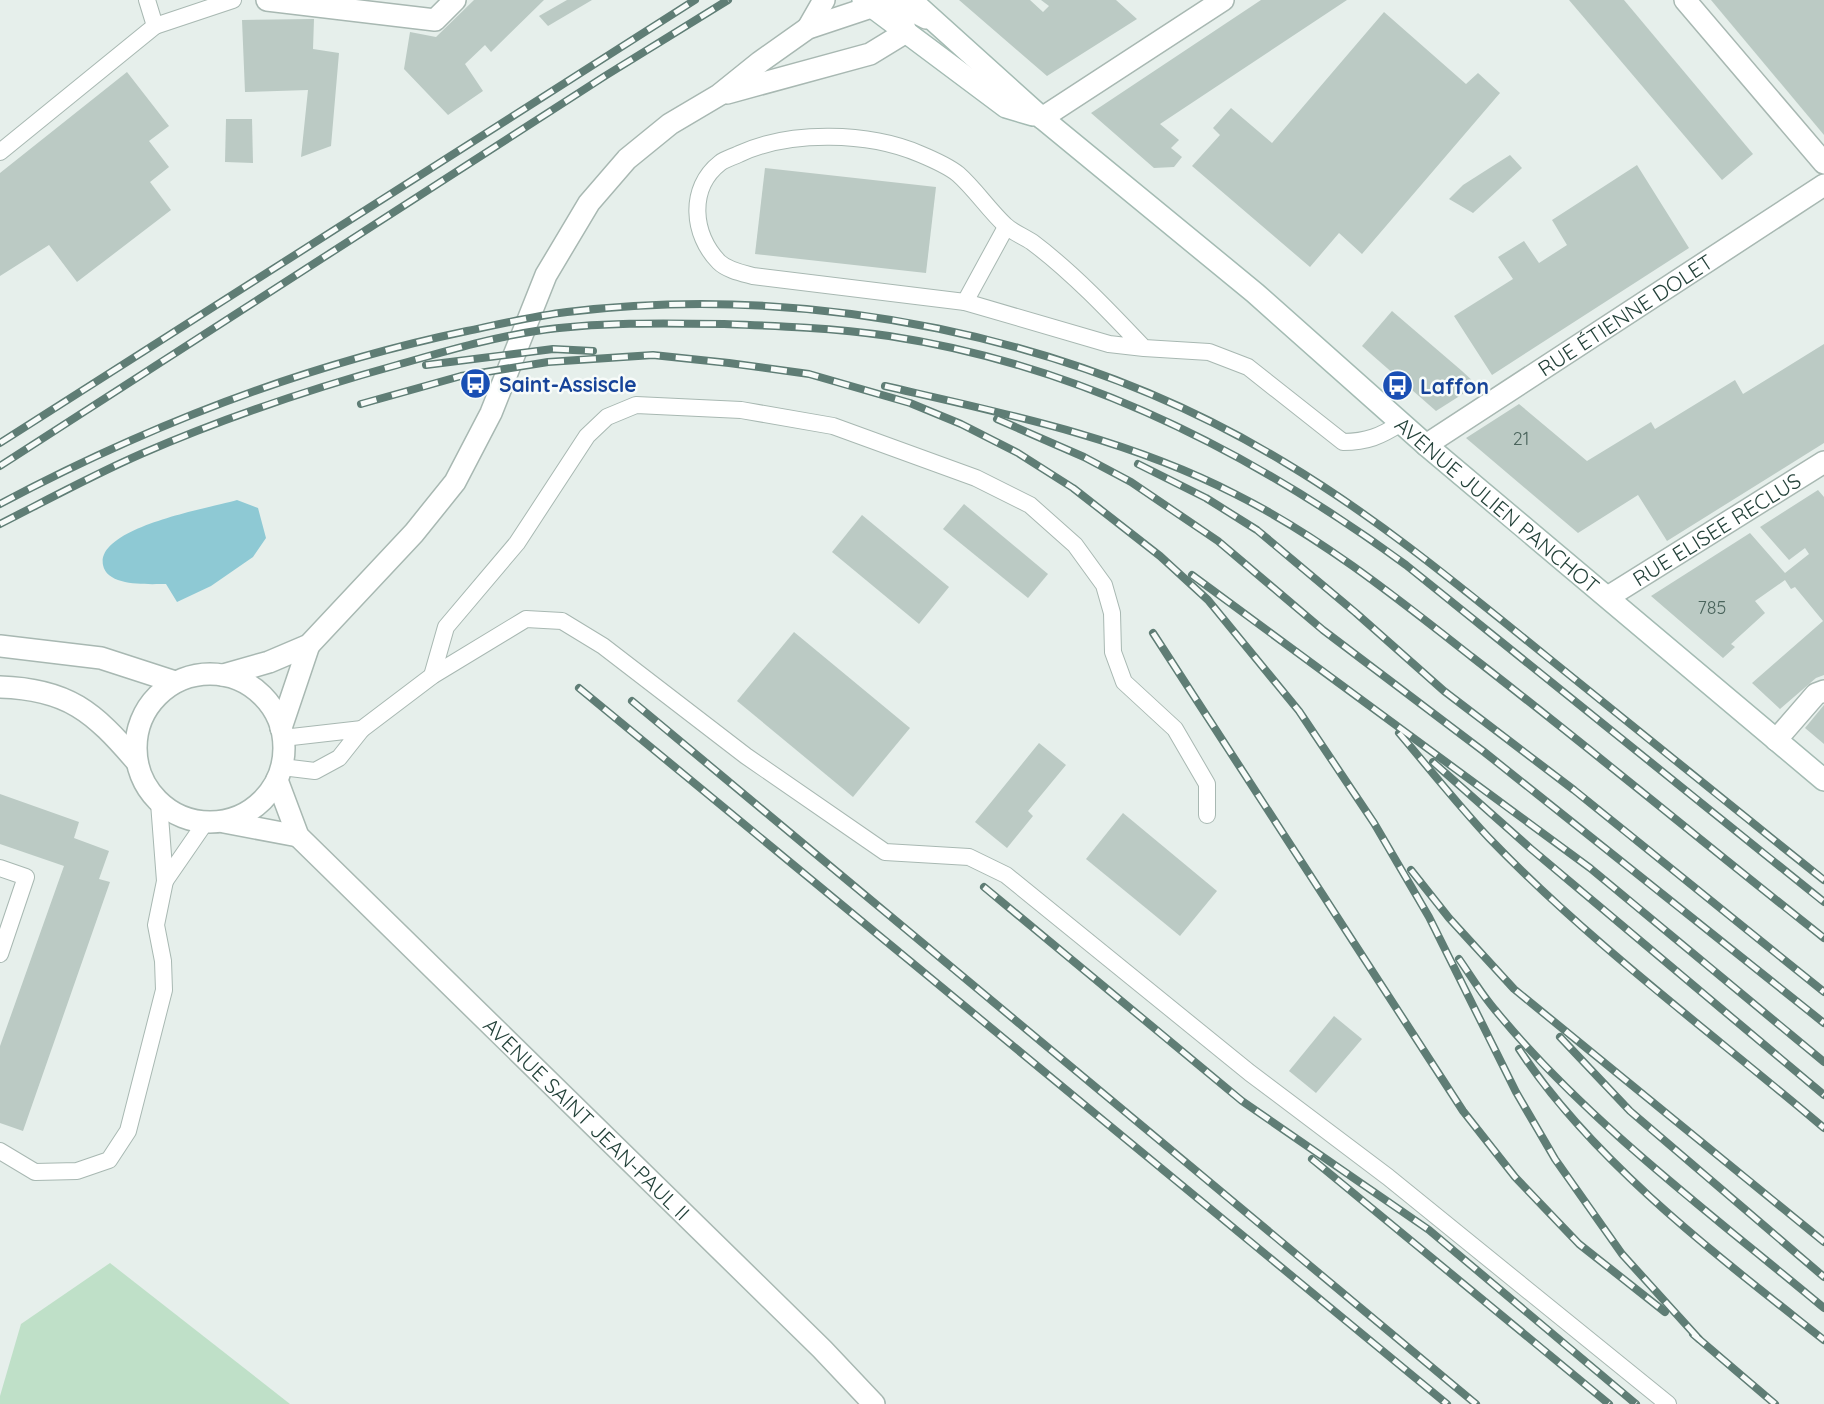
<svg xmlns="http://www.w3.org/2000/svg" width="1824" height="1404" font-family="Quicksand,sans-serif">
<style>
.green{fill:#bfe0c8}
.water{fill:#8ec9d4}
.building{fill:#bbcac4}
.lines{fill:none;stroke-linecap:round;stroke-linejoin:round}
.service-casing{stroke:#a8b8b2;stroke-width:18}
.minor-casing{stroke:#a8b8b2;stroke-width:24}
.tertiary-casing{stroke:#a8b8b2;stroke-width:24}
.secondary-casing{stroke:#a4bbb3;stroke-width:24}
.service{stroke:#fff;stroke-width:16}
.minor{stroke:#fff;stroke-width:21}
.tertiary{stroke:#fff;stroke-width:21}
.secondary{stroke:#fff;stroke-width:21}
.rail-casing{stroke:#5f7d75;stroke-width:8}
.rail{stroke:#f7fbf9;stroke-width:5;stroke-dasharray:16;stroke-linecap:butt}
.labels{text-anchor:middle;dominant-baseline:central;stroke-width:5;stroke-linejoin:round;paint-order:stroke}
.number-label{font-size:18px;fill:#4a645c}
.street-label{font-size:21px;fill:#24423a;stroke:#f7fbf9}
.transit-label{font-size:21px;font-weight:bold;fill:#164399;stroke:#f7fbf9;text-anchor:start}
</style>
<rect width="100%" height="100%" fill="#e6efeb"/>
<path class="green" d="M110 1263 290 1404H0V1396L21 1324Z"/>
<path class="water" d="M237 500 258 508 266 538 253 557 211 586 177 602 166 584C149 584 107 587 103 565 96 527 210 508 237 500Z"/>
<g class="building">
<path d="M474 0H544L491 52 485 45 465 64 483 91 448 115 404 69 410 32 436 37Z"/>
<path d="M567 0H592L548 26 539 16Z"/>
<path d="M959 0H1030L1043 12 1049 6 1041 0H1116L1137 19 1047 76Z"/>
<path d="M1261 0H1347L1160 124 1179 140 1171 148 1182 157 1174 167 1154 168 1091 113Z"/>
<path d="M1569 0H1624L1753 154 1722 180Z"/>
<path d="M1711 0H1824V135Z"/>
<path d="M1384 12 1466 84 1478 73 1500 93 1362 254 1339 233 1310 267 1192 166 1220 135 1213 128 1231 108 1272 143Z"/>
<path d="M314 19 313 49 339 53 331 146 301 157 308 90 245 92 242 20Z"/>
<path d="M127 72 169 126 149 141 169 167 150 182 171 210 77 282 49 245 0 276V173Z"/>
<path d="M226 119H252L253 163 225 162Z"/>
<path d="M1510 155 1522 168 1473 213 1449 199 1463 185Z"/>
<path d="M1637 165 1689 248 1492 375 1454 316 1513 279 1498 257 1524 241 1539 263 1567 245 1552 220Z"/>
<path d="M765 168 936 187 926 273 755 254Z"/>
<path d="M1392 311 1462 371 1477 385 1436 411 1371 354 1362 346Z"/>
<path d="M1824 344V443L1667 541 1638 495 1578 533 1466 438 1519 404 1587 461 1651 422 1655 429 1735 380 1743 394Z"/>
<path d="M1818 490 1824 497V675L1816 678 1780 709 1752 683 1823 621 1795 587 1791 589 1785 580 1755 601 1765 613 1731 644 1735 647 1723 658 1651 596 1750 533 1785 573 1809 554 1805 548 1789 560 1760 527Z"/>
<path d="M964 504 1048 574 1028 598 943 529Z"/>
<path d="M862 515 949 587 919 624 832 552Z"/>
<path d="M794 632 910 728 853 797 737 701Z"/>
<path d="M1824 705V744L1805 728Z"/>
<path d="M1039 743 1066 765 1028 811 1033 816 1007 848 975 822Z"/>
<path d="M0 794 79 822 74 838 109 851 99 879 110 882 23 1131 0 1123V1046L64 866 0 844Z"/>
<path d="M1123 813 1217 891 1180 936 1086 859Z"/>
<path d="M1334 1016 1362 1039 1316 1093 1289 1071Z"/>
</g>
<g class="lines">
<defs>
<g id="service">
<path d="M155 26 233 0"/>
<path d="M0 152 155 26 147 0"/>
<path d="M965 302 1006 227"/>
<path d="M1144 348 1109 344 965 302 753 276C742 273 727 270 719 262 692 235 688 188 720 163 725 159 733 157 739 154 790 130 869 132 920 154 932 159 948 166 958 174 975 189 988 209 1005 225 1012 232 1023 236 1032 242 1072 272 1109 311 1144 348L1209 352 1248 367 1343 442C1367 442 1381 436 1401 423"/>
<path d="M432 676 446 627 517 543 587 436 607 417 636 405 741 410 833 426 976 478 1030 505 1075 545 1104 585 1112 613 1113 652 1124 682 1175 729 1207 784V815"/>
<path d="M362 729 432 676 526 619 562 621 603 646 746 756 885 852 969 857 1006 875 1250 1073 1388 1177 1668 1404"/>
<path d="M282 767 315 771 339 758 362 729 283 738"/>
<path d="M0 868 26 877 0 954"/>
<path d="M165 881 205 823"/>
<path d="M0 1151 35 1172 77 1171 109 1160 128 1131 164 990 163 961 156 925 165 881 159 803"/>
</g>
<g id="minor">
<path d="M267 0 435 20 455 0"/>
<path d="M1685 0 1824 163"/>
<path d="M1042 118 1223 0"/>
<path id="s1" d="M1426 445 1824 185"/>
<path id="s2" d="M1608 597 1824 462"/>
<path d="M1776 740 1816 694 1824 691"/>
</g>
<g id="tertiary">
<path d="M808 28 824 0"/>
<path d="M727 93 870 54 906 32 901 17"/>
<path d="M0 646 101 658 175 682"/>
<circle cx="210" cy="748" r="74"/>
<path d="M223 675 269 662 309 645 414 533 455 482 491 413 546 275 589 203 627 159 670 124 719 95 760 62 808 28 871 7 896 2 926 18"/>
<path d="M0 687C68 689 94 712 136 761"/>
<path d="M281 728 309 645"/>
<path id="s3" d="M277 780 298 836 822 1349 874 1404"/>
<path d="M224 822 298 836"/>
</g>
<g id="secondary">
<path d="M863 0 1006 107 1033 115"/>
<path id="s4" d="M911 0 1042 118 1255 293 1426 445 1824 780"/>
</g>
</defs>
<use href="#service" class="service-casing"/>
<use href="#minor" class="minor-casing"/>
<use href="#tertiary" class="tertiary-casing"/>
<use href="#secondary" class="secondary-casing"/>
<use href="#service" class="service"/>
<use href="#minor" class="minor"/>
<use href="#tertiary" class="tertiary"/>
<use href="#secondary" class="secondary"/>
<defs>
<g id="rail">
<path d="M426 365 553 349 593 351"/>
<path d="M885 386C1003 413 1126 438 1235 494 1321 537 1397 598 1472 657 1591 749 1706 845 1824 938"/>
<path d="M361 404 461 376 548 362 653 355 729 363 809 374 910 403 961 424 1018 453 1073 488 1160 556 1208 600 1299 711 1374 823 1429 917 1516 1092 1555 1159 1622 1254 1699 1339"/>
<path d="M997 419 1084 457 1131 482 1218 541 1323 630 1483 751 1824 1023"/>
<path d="M0 443 695 0"/>
<path d="M1138 464 1206 498 1257 530 1356 613 1444 691 1574 790 1824 992"/>
<path d="M0 466 605 76 728 0"/>
<path d="M0 504C147 426 304 365 467 331 500 324 534 316 567 312 809 283 1075 335 1284 462 1378 518 1462 588 1546 656 1639 731 1731 806 1824 880"/>
<path d="M0 524C47 500 93 475 141 454 224 418 310 389 397 365 443 352 489 338 536 331 595 322 664 323 724 324 779 326 834 328 889 336 1079 365 1252 452 1406 565L1824 902"/>
<path d="M1192 575 1590 868 1824 1062"/>
<path d="M1153 633 1463 1111 1515 1177 1579 1244 1665 1312"/>
<path d="M579 688 1447 1404"/>
<path d="M632 701 1476 1404"/>
<path d="M1399 733C1429 768 1458 805 1489 838 1591 944 1712 1033 1824 1128"/>
<path d="M1433 762 1530 848 1824 1095"/>
<path d="M1411 870 1449 918 1514 989 1824 1242"/>
<path d="M984 887 1242 1101 1429 1230 1636 1404"/>
<path d="M1459 959C1471 976 1482 995 1496 1011 1587 1122 1714 1216 1824 1308"/>
<path d="M1560 1037 1630 1111 1824 1277"/>
<path d="M1519 1049C1593 1162 1719 1257 1824 1340"/>
<path d="M1312 1159 1609 1404"/>
<path d="M1693 1334 1775 1404"/>
</g>
</defs>
<use href="#rail" class="rail-casing"/>
<use href="#rail" class="rail"/>
</g>
<defs>
<symbol id="bus-disc" viewBox="-11 -11 22 22"><circle r="9.5" fill="#1a4fb4" stroke="#f7fbf9"/><path d="M-5-6H5V4H4V6H2V4H-2V6H-4V4H-5ZM-3.5-4V0h7V-4ZM-3.5 1.2v1.5H-2V1.2ZM2 1.2v1.5H3.5V1.2Z" fill="#fff"/></symbol>
</defs>
<g fill-rule="evenodd">
<use href="#bus-disc" x="458" y="366" width="35" height="35"/>
<use href="#bus-disc" x="1380" y="368" width="35" height="35"/>
</g>
<g class="labels">
<g class="number-label">
<text x="1521" y="438">21</text>
<text x="1712" y="607">785</text>
</g>
<g class="street-label">
<text stroke="none"><textPath href="#s1" startOffset="238">RUE ÉTIENNE DOLET</textPath></text>
<text stroke="none"><textPath href="#s4" startOffset="774">AVENUE JULIEN PANCHOT</textPath></text>
<text stroke="none"><textPath href="#s2" startOffset="128">RUE ELISEE RECLUS</textPath></text>
<text stroke="none"><textPath href="#s3" startOffset="464">AVENUE SAINT JEAN-PAUL II</textPath></text>
</g>
<g class="transit-label">
<text x="499" y="384">Saint-Assiscle</text>
<text x="1420" y="386">Laffon</text>
</g>
</g>
</svg>
